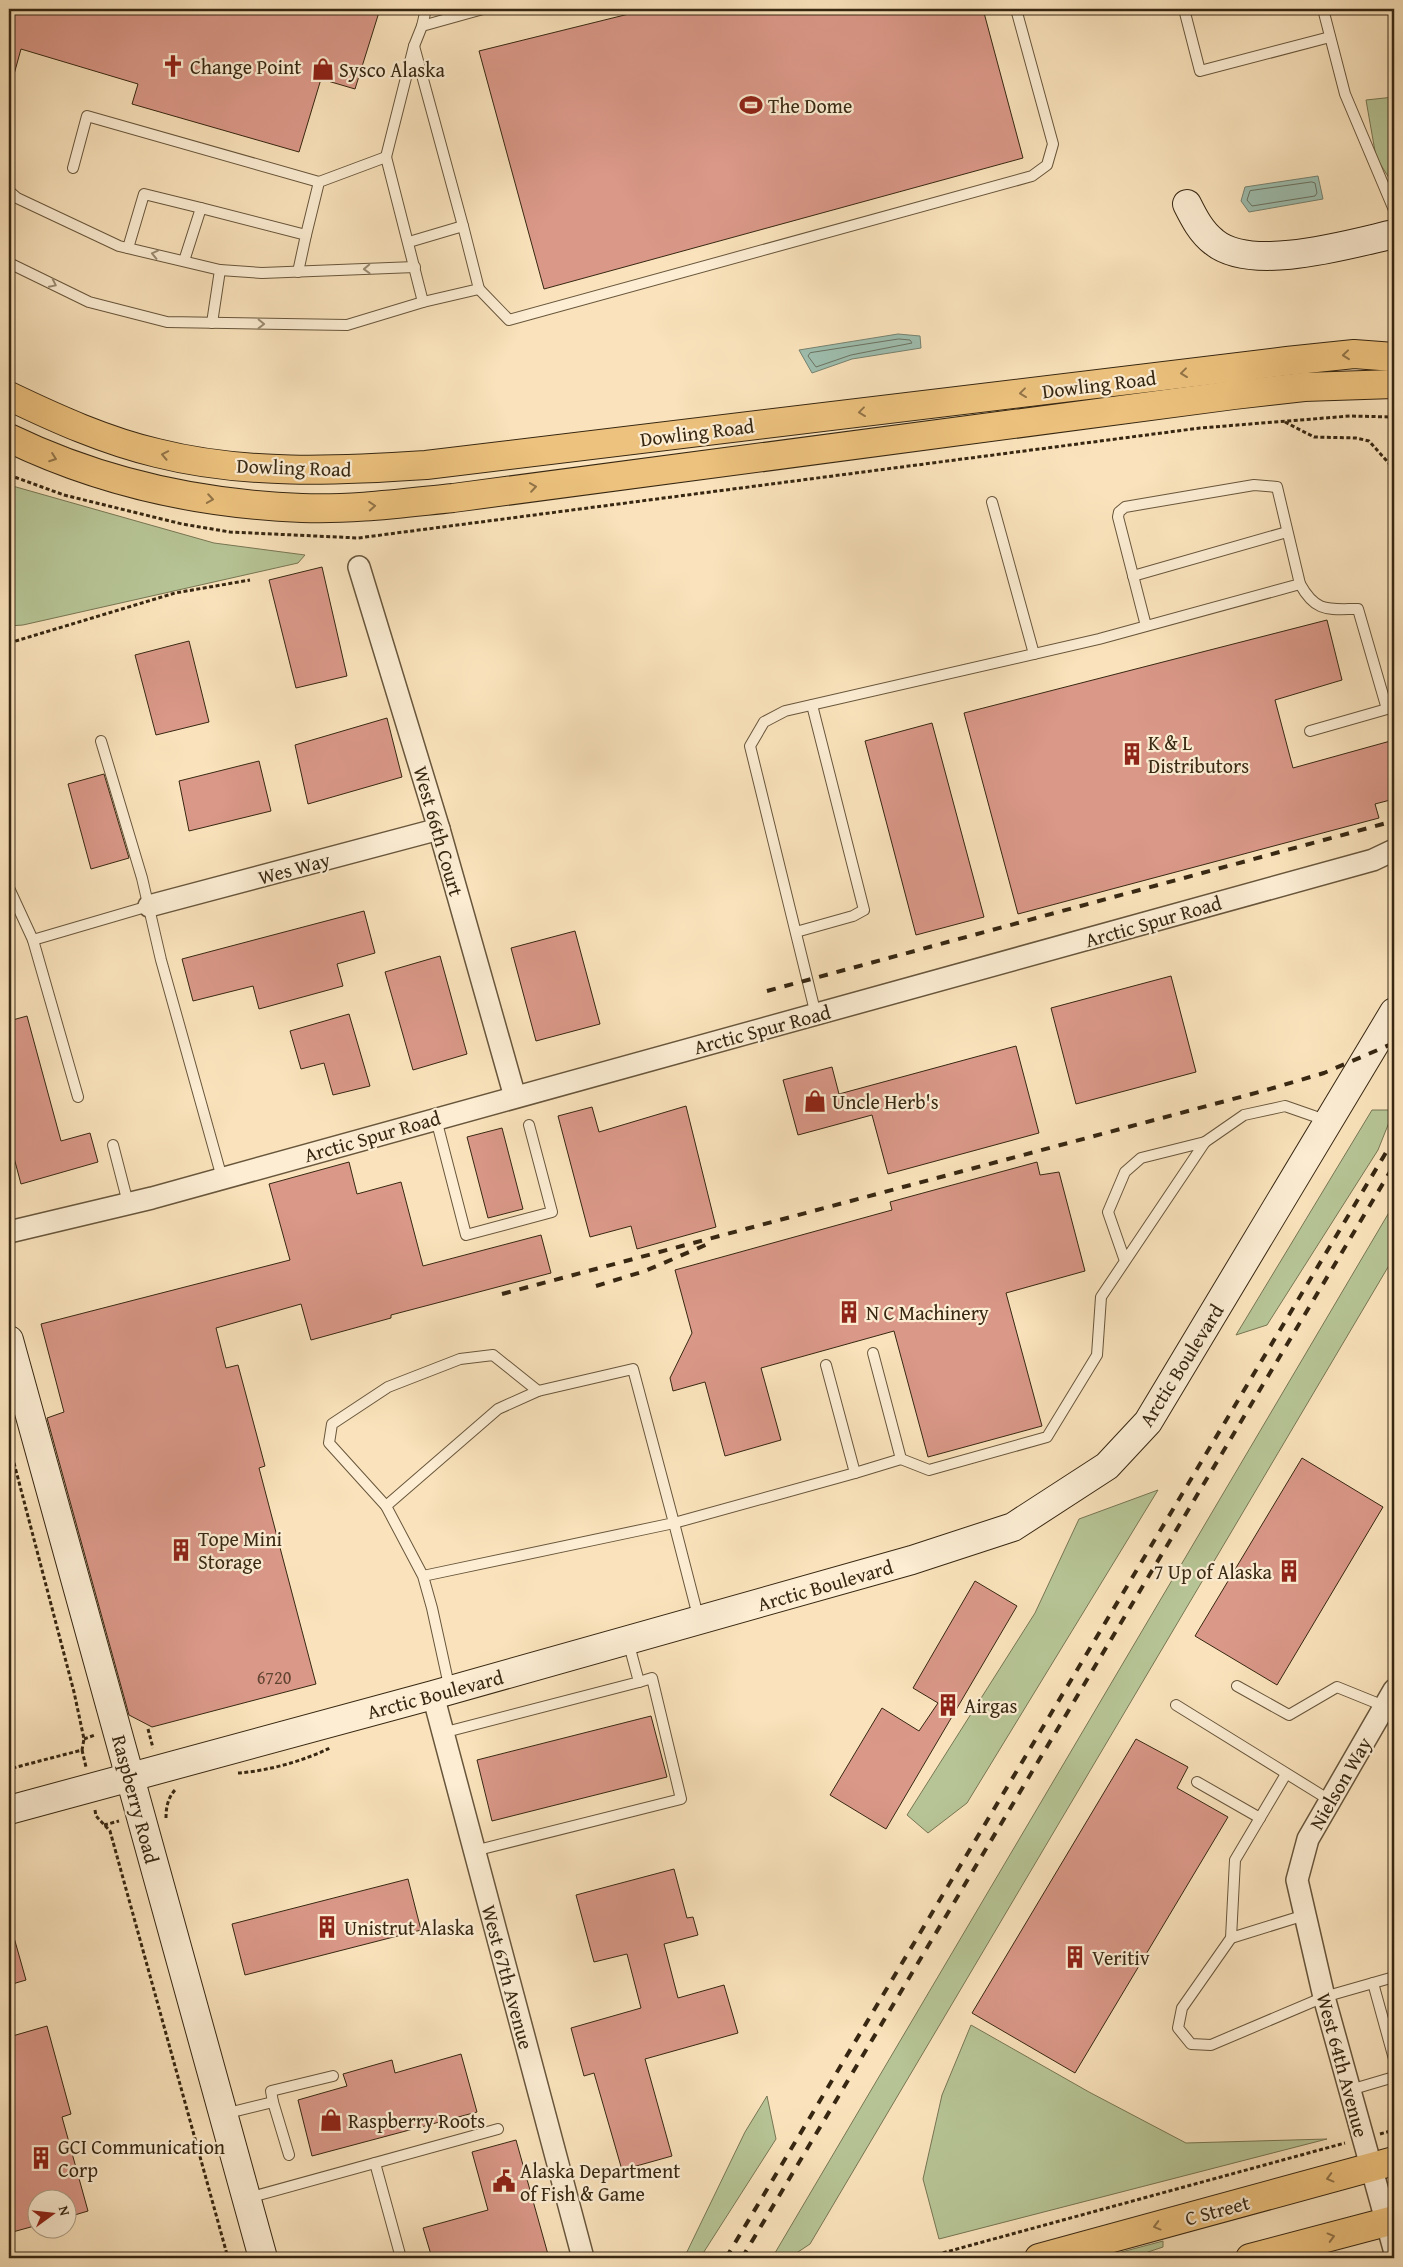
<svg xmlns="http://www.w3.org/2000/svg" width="1403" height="2267" font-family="'Gentium Book Plus',serif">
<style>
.green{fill:#b7c596;stroke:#777654}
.water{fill:#9ebeaf;stroke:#758270}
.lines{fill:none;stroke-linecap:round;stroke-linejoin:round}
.shore{stroke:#6a7260;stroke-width:1}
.building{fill:#da9888;stroke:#372712}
.lane-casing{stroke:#68563c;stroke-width:12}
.street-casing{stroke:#68563c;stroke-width:24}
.secondary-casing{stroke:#372712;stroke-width:30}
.primary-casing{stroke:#372712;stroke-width:30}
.path{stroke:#372712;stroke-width:3;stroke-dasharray:4 2.5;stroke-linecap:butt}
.lane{stroke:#fcedd3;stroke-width:10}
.street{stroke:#fcedd3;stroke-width:21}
.secondary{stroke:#fcedd3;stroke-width:28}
.primary{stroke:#edc27e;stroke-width:28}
.rail{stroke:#372712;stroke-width:4;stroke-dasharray:9 9;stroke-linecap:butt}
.oneway{stroke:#9a8a72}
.oneway2{stroke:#927448}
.labels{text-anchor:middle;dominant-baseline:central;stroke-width:4.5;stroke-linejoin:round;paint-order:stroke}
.number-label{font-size:18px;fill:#604330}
.poi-label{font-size:20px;fill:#372712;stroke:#fcedd3;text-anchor:start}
.street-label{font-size:20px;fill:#372712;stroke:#fcedd3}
</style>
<rect width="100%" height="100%" fill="#fae3bc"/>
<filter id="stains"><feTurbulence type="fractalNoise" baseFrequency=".004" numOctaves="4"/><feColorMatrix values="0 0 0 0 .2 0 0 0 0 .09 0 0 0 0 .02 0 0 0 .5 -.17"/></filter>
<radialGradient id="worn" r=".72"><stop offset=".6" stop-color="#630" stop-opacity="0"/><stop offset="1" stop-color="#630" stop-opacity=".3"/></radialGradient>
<g class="green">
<path d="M1394 97V186L1376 157 1366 100Z"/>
<path d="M9 485 214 543 305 555 298 563 23 625 9 626Z"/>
<path d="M1372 1110H1394L1378 1150 1267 1325 1236 1335Z"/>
<path d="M1394 1204V1257L810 2244 789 2258H772Z"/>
<path d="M1158 1490 967 1803 928 1833 907 1815 1035 1613 1079 1519Z"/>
<path d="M971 2025 1089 2092 1186 2143 1327 2139 939 2239 923 2179 942 2095Z"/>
<path d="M767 2096 776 2139 700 2258H684L745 2132Z"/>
<path d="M1163 2241V2247L1130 2258H1099Z"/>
</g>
<g class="water">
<path d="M1318 176 1323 199 1249 212 1241 201 1245 187Z"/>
<path d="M898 334 920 336 921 348 852 359 812 373 799 350Z"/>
</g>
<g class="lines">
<g class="shore">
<path d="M1312 182 1315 183 1317 193 1315 196 1252 206 1247 200 1250 191Z"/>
<path d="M899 339 910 340 912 343 851 355 816 367 808 356 810 353Z"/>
</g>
</g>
<g class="building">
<path d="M9 9H380L355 89 321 79 299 152 132 104 138 84 21 49 13 78 9 77Z"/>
<path d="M649 9H983L1023 158 544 289 479 51Z"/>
<path d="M322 567 347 676 296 688 269 580Z"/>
<path d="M1327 620 1342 680 1275 700 1293 768 1394 740V799L1375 804 1379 818 1018 914 964 713Z"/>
<path d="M189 641 209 722 156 735 135 655Z"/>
<path d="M387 718 402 777 308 804 295 745Z"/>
<path d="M932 723 984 917 916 935 865 741Z"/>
<path d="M259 761 271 811 189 831 179 781Z"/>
<path d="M104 774 129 858 91 869 68 784Z"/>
<path d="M364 911 375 953 337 964 343 986 259 1009 253 986 193 1001 182 959Z"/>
<path d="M575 931 600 1024 536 1041 511 948Z"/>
<path d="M440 956 467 1054 413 1070 385 972Z"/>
<path d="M1171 976 1196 1072 1076 1104 1051 1008Z"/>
<path d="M349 1014 370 1086 333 1095 324 1063 301 1069 290 1031Z"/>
<path d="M27 1016 61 1141 90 1133 98 1162 21 1184 9 1139V1021Z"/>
<path d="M1016 1046 1039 1133 888 1174 872 1115 798 1135 783 1080 832 1067 839 1094Z"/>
<path d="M686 1106 716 1227 637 1249 631 1226 590 1237 558 1116 592 1107 599 1132Z"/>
<path d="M502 1128 523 1209 488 1218 467 1137Z"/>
<path d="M349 1162 357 1194 401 1182 423 1266 541 1235 551 1273 391 1315V1318L311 1340 301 1304 216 1328 226 1368 238 1365 265 1466 259 1468 316 1684 152 1727 129 1715 47 1418 64 1412 41 1324 290 1260 269 1184Z"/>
<path d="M1037 1162 1040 1175 1059 1172 1085 1271 1006 1293 1042 1426 928 1457 894 1331 761 1368 781 1440 725 1456 705 1382 673 1391 670 1378 692 1333 675 1270 892 1210 890 1202Z"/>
<path d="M1302 1458 1383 1507 1277 1685 1195 1636Z"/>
<path d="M975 1581 1017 1606 886 1829 830 1795 882 1708 919 1731 938 1703 913 1688Z"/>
<path d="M651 1716 667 1777 492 1821 477 1760Z"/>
<path d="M1136 1739 1188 1767 1177 1788 1228 1817 1075 2073 972 2013Z"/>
<path d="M674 1869 687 1918 693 1917 698 1935 664 1944 678 1998 724 1985 738 2033 645 2059 672 2156 622 2170 594 2073 584 2076 571 2028 641 2008 627 1954 594 1962 576 1895Z"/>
<path d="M408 1879 421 1930 245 1975 232 1924Z"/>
<path d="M9 1934H13L26 1980 9 1985Z"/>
<path d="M47 2026 71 2114 62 2117 88 2211 68 2217V2200H38V2225L9 2233V2037Z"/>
<path d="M461 2054 477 2112 312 2156 298 2100 347 2086 343 2074 392 2060 395 2073Z"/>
<path d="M516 2140 549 2258H432L423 2228 488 2210 472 2152Z"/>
</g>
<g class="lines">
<defs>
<g id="lane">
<path d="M1184 9 1200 71 1330 37"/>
<path d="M1323 9 1345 94 1394 210"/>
<path d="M422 26 426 9"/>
<path d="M414 46 422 26 483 9"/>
<path d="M386 157 414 46 463 226"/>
<path d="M73 168 87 116 319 182"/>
<path d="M9 191 17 198 119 246 220 270 262 273 415 267"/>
<path d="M306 235 319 182 386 157 423 302"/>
<path d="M128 248 144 194 201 208"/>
<path d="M184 261 201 208 306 235 298 272"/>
<path d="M9 263 89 302 167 322 347 325 423 302 479 289 463 226 409 242"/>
<path d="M479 289 509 320 1032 176 1047 165 1053 144 1016 9"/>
<path d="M212 323 220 270"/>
<path d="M992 502 1034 654"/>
<path d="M1133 576 1287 532"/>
<path d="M1300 584C1316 613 1328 609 1358 609L1387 709 1310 731"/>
<path d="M101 741 142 878 161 960 222 1178"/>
<path d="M9 888 33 940"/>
<path d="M796 932 853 916 864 910 812 705"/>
<path d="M816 1015 750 746 764 722 785 711 1099 639 1300 584 1277 487 1254 485 1125 507 1119 512 1118 517 1146 626"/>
<path d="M78 1097 33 940 149 906"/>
<path d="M436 1119 466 1235 552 1212 529 1125"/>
<path d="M1205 1142 1244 1115 1285 1106 1328 1121"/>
<path d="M113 1145 128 1203"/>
<path d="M901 1459 929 1470 1047 1437 1097 1355 1101 1297 1205 1142 1141 1158 1125 1172 1108 1212 1125 1261"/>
<path d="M855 1473 901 1459 873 1353"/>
<path d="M386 1506 329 1443 332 1424 388 1387 460 1359 493 1355 538 1391"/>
<path d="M423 1576 674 1523 633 1369 538 1391 498 1409 386 1506 423 1576 432 1608 450 1690"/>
<path d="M699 1620 674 1523 855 1473 826 1365"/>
<path d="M1237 1686 1289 1715 1337 1687 1384 1706"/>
<path d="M1176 1705 1331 1801"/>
<path d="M442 1733 639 1682 628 1641"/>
<path d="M1286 1774 1235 1860 1231 1938 1305 1915"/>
<path d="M1197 1782 1260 1818"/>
<path d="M474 1851 681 1799 652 1678 639 1682"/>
<path d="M1231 1938 1182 2008 1178 2028 1191 2044 1211 2045 1324 1997 1394 1977"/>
<path d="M1373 1983 1394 2059"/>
<path d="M1350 2090 1394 2077"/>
<path d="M273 2102 271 2091 333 2076"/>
<path d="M224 2114 273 2102 289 2155"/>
<path d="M375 2163 401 2258"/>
<path d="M248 2198 498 2129"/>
</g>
<g id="street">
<path d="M359 567 439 829 515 1097"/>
<path d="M149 906 439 829"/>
<path d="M9 1232 152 1198 1373 860 1394 850"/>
<path d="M1394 1690 1308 1839 1297 1880 1324 1997 1394 2249"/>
<path d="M433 1695 583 2258"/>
</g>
<g id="secondary">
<path d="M1187 204C1194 218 1201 232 1214 242 1252 273 1350 244 1394 234"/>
<path d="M9 1340 263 2258"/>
<path d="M9 1810 433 1695 912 1560 1013 1527 1107 1466 1148 1422 1394 1012"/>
</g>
<g id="primary">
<path d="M9 396C57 419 106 441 157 453 244 475 337 471 426 465L1287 361 1354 354 1394 357"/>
<path d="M9 438C100 482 200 504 302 508 352 510 403 503 453 498L1234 395 1304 387 1394 384"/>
<path d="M1039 2258 1394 2161"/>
<path d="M1250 2258 1394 2220"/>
</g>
</defs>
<use href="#lane" class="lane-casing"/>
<use href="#street" class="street-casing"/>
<use href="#secondary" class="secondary-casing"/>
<use href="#primary" class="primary-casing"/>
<g class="path">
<path d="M1285 422 1314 437 1356 438 1369 441 1394 469"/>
<path d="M9 475 64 495 182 524 230 532 358 538 1200 428 1350 416 1394 417"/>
<path d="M9 643 175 593 250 580"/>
<path d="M9 1444 74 1692 84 1739 82 1750 9 1769"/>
<path d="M148 1729 153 1748"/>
<path d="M84 1739 95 1735"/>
<path d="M82 1750 86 1767"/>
<path d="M238 1773C268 1771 303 1761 330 1748"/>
<path d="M95 1810 96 1816 110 1831 228 2258"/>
<path d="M166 1818C166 1807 168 1797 176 1789"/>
<path d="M104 1825 119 1821"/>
<path d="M1380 2134 1394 2130"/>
<path d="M924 2258 1345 2143"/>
</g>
<use href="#lane" class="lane"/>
<use href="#street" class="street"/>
<use href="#secondary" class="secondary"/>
<use href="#primary" class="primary"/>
<g class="rail">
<path d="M767 991 1394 821"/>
<path d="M596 1286 645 1271 710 1243"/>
<path d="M502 1294 1263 1091 1324 1073 1394 1043"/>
<path d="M726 2258 1394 1139"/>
<path d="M742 2258 1394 1165"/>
</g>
</g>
<defs><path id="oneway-chevron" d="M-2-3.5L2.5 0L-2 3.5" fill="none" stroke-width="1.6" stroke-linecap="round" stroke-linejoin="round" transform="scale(1.25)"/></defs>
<g class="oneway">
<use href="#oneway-chevron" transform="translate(155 254) rotate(-167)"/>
<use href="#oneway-chevron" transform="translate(367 269) rotate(178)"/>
<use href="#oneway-chevron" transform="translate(53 284) rotate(26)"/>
<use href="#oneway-chevron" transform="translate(261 324) rotate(1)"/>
</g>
<g class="oneway2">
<use href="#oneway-chevron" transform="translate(1346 355) rotate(174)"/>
<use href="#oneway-chevron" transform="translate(1184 373) rotate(173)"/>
<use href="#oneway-chevron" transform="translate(1023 393) rotate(173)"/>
<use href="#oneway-chevron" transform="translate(862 412) rotate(173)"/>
<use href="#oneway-chevron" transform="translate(165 455) rotate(-169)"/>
<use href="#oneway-chevron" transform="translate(53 458) rotate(20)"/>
<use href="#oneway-chevron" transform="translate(533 487) rotate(-8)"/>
<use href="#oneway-chevron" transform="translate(210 499) rotate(9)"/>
<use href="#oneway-chevron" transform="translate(372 506) rotate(-4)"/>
<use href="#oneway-chevron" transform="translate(1330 2178) rotate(165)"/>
<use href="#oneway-chevron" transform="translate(1157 2226) rotate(165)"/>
<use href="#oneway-chevron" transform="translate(1331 2237) rotate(-15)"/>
</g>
<defs>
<symbol id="church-bare" viewBox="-9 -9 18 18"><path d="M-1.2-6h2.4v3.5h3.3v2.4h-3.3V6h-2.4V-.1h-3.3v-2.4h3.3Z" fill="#8f2418" stroke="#fcedd3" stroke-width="2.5" paint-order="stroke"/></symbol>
<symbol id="shop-bare" viewBox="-9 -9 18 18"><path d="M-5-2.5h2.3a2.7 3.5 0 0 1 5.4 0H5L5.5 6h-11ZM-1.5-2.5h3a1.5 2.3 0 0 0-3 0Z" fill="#8f2418" stroke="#fcedd3" stroke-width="2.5" paint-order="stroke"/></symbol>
<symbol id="stadium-bare" viewBox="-9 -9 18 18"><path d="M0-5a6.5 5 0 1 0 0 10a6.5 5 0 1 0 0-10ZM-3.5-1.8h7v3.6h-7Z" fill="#8f2418" stroke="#fcedd3" stroke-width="2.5" paint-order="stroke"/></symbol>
<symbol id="building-bare" viewBox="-9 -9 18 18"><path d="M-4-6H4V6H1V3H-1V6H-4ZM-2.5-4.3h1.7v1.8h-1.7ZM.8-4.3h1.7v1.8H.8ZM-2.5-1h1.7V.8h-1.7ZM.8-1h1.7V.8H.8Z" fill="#8f2418" stroke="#fcedd3" stroke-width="2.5" paint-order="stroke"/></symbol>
<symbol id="civic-bare" viewBox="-9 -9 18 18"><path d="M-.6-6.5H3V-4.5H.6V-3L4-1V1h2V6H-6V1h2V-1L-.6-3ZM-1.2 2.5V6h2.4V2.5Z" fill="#8f2418" stroke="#fcedd3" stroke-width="2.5" paint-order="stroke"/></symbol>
</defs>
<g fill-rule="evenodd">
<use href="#church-bare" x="157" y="50" width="32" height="32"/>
<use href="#shop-bare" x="307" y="53" width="32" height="32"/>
<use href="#stadium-bare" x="735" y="89" width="32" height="32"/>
<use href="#building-bare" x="1116" y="738" width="32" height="32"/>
<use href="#shop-bare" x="799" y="1085" width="32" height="32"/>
<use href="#building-bare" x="833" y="1296" width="32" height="32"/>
<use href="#building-bare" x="165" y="1534" width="32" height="32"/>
<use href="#building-bare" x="1273" y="1555" width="32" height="32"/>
<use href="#building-bare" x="932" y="1689" width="32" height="32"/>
<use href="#building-bare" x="311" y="1911" width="32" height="32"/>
<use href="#building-bare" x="1059" y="1941" width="32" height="32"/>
<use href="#shop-bare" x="315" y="2104" width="32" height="32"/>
<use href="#building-bare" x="25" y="2142" width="32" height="32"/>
<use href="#civic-bare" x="488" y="2165" width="32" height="32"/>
</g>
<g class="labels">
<g class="number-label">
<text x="274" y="1677">6720</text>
</g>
<g class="poi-label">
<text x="190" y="66">Change Point</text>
<text x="339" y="69">Sysco Alaska</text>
<text x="768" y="105">The Dome</text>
<text x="1148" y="742">K &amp; L<tspan x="1148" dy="23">Distributors</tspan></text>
<text x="832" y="1101">Uncle Herb's</text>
<text x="866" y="1312">N C Machinery</text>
<text x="198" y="1538">Tope Mini<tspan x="198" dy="23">Storage</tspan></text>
<text x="1272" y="1571" text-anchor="end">7 Up of Alaska</text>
<text x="964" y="1705">Airgas</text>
<text x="344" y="1927">Unistrut Alaska</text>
<text x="1092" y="1957">Veritiv</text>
<text x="348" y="2120">Raspberry Roots</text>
<text x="58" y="2146">GCI Communication<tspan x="58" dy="23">Corp</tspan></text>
<text x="520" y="2170">Alaska Department<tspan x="520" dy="23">of Fish &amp; Game</tspan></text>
</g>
<g class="street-label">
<text transform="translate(1099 384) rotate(-7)">Dowling Road</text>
<text transform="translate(697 432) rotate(-7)">Dowling Road</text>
<text transform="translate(294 467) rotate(2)">Dowling Road</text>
<text transform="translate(439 831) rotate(74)">West 66th Court</text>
<text transform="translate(294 868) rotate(-15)">Wes Way</text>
<text transform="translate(1153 921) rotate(-16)">Arctic Spur Road</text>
<text transform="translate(762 1029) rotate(-15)">Arctic Spur Road</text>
<text transform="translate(372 1136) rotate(-16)">Arctic Spur Road</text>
<text transform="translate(1181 1365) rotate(-58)">Arctic Boulevard</text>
<text transform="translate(825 1585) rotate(-16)">Arctic Boulevard</text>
<text transform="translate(435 1694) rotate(-15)">Arctic Boulevard</text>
<text transform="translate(1340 1783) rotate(-60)">Nielson Way</text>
<text transform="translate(136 1799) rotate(75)">Raspberry Road</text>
<text transform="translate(508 1977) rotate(75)">West 67th Avenue</text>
<text transform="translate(1343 2065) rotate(75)">West 64th Avenue</text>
<text transform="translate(1217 2210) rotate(-15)">C Street</text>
</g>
</g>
<rect width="1403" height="2267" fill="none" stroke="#fae3bc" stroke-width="30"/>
<rect x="10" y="10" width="1383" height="2247" fill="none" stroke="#372712" stroke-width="2.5"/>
<rect x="15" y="15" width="1373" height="2237" fill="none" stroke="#372712"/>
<g transform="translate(52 2214) rotate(75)"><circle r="24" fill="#fcedd3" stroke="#ad9e86"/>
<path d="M0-4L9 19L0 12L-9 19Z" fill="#8f2418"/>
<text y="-8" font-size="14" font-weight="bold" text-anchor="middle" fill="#372712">N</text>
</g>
<rect width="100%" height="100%" filter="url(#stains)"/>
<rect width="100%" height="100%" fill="url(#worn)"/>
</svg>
